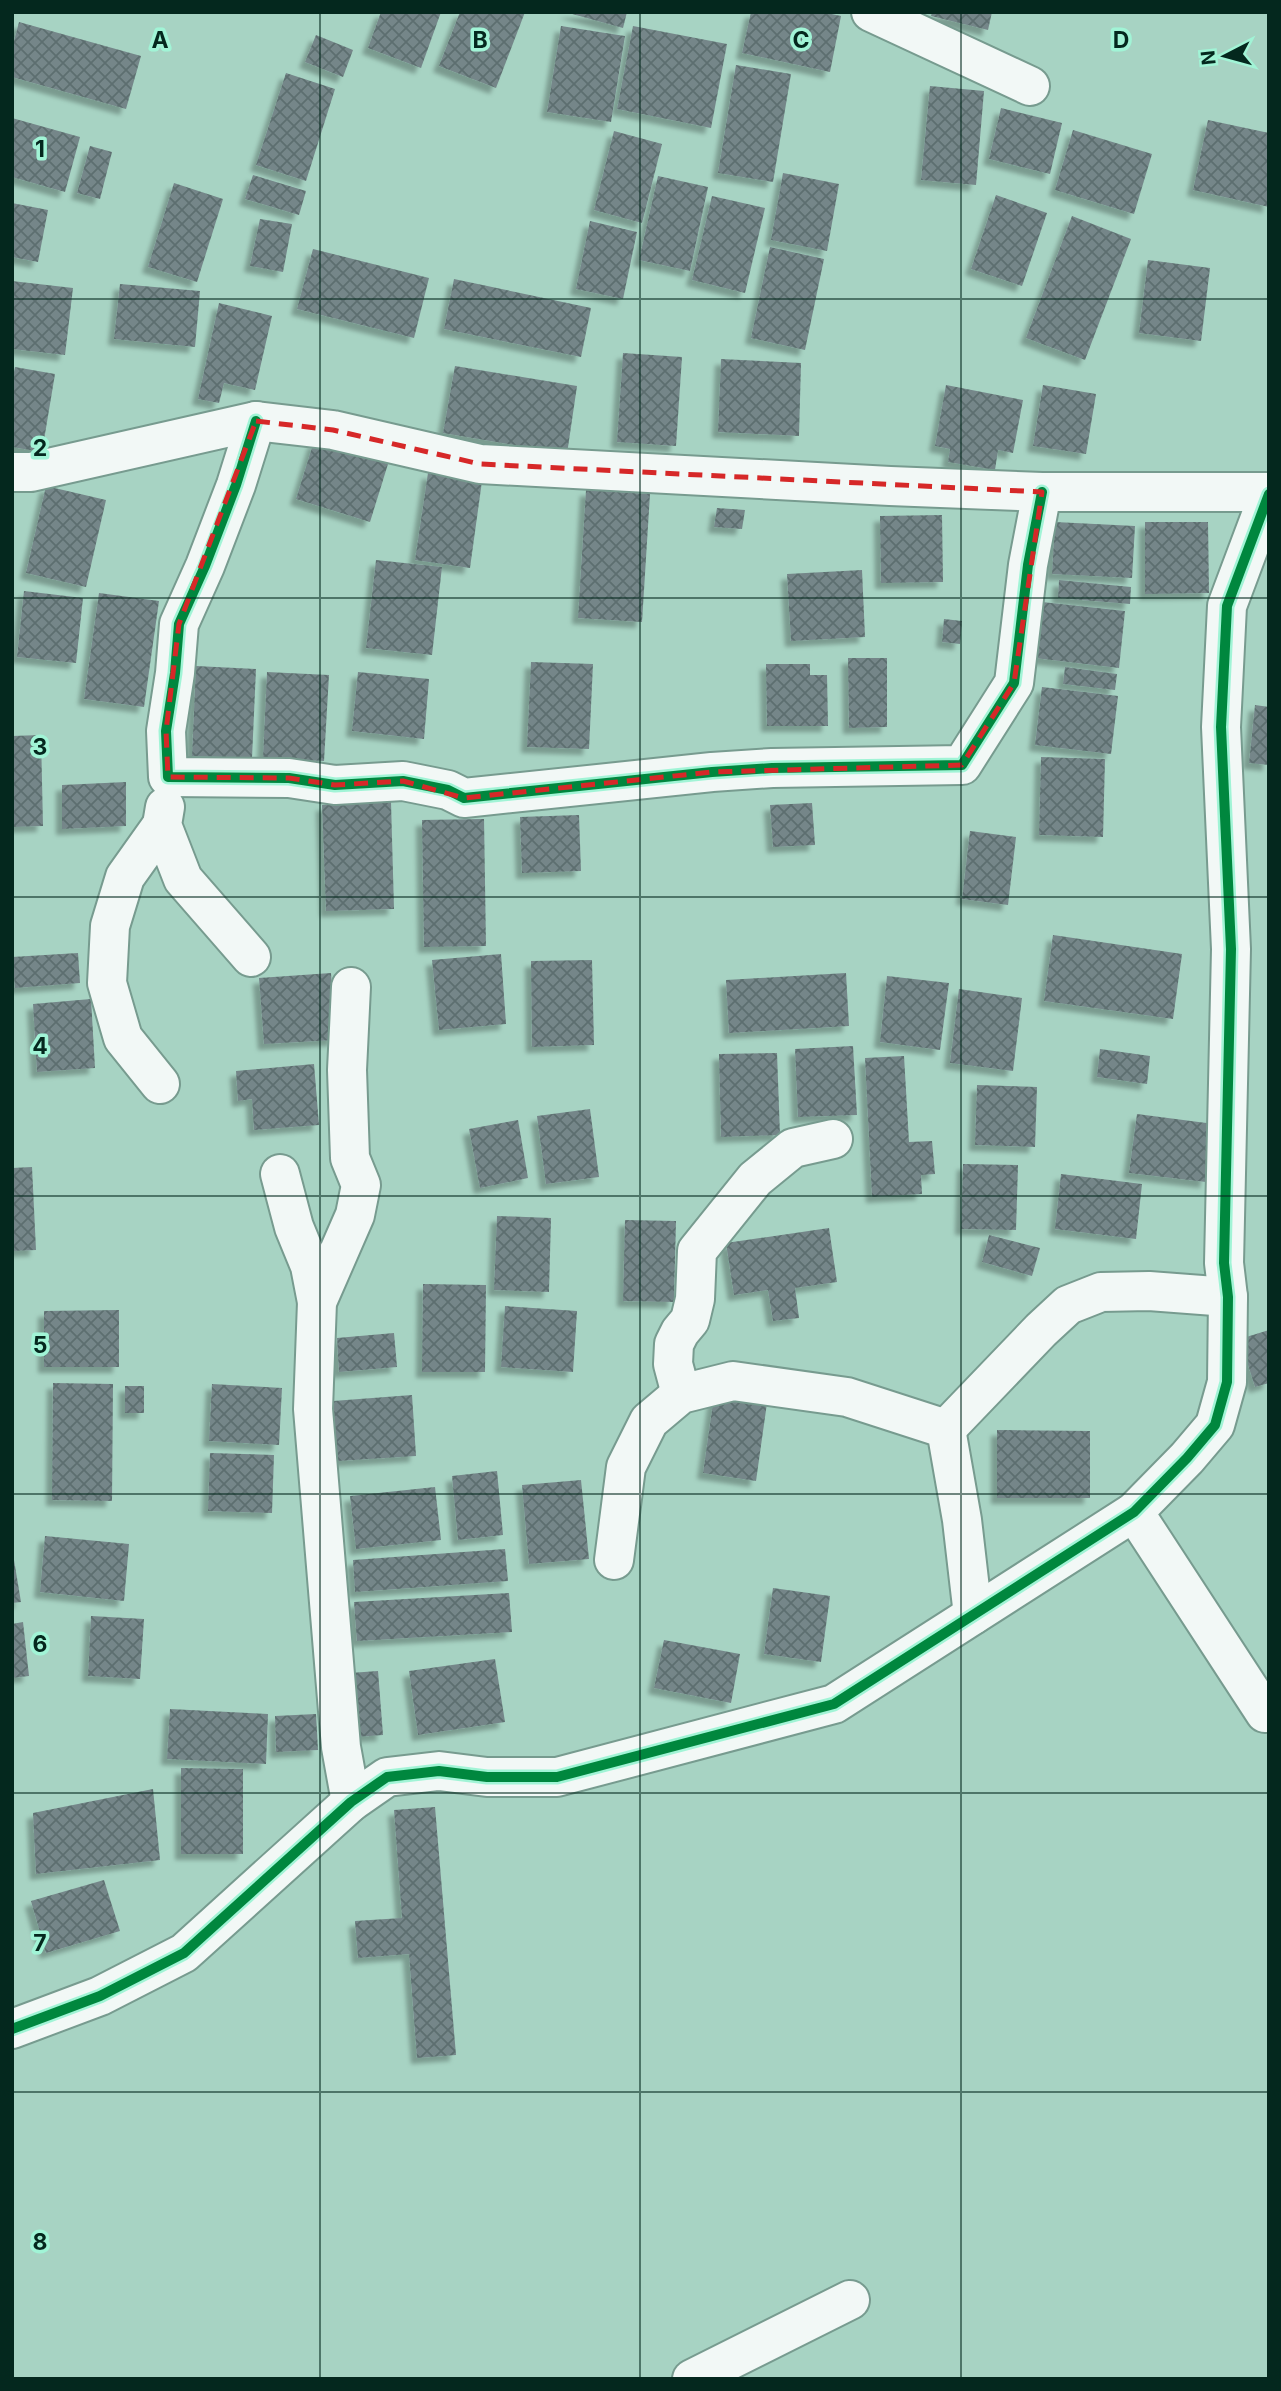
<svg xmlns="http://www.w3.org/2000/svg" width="1281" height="2391" font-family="Inter,sans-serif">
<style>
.building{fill:url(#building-cross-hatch);filter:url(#shadow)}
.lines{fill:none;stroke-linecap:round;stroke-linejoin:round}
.minor-casing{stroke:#779b8f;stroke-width:42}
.minor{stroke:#f2f8f6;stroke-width:38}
.cycleway-casing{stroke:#a1f4d6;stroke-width:15}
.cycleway{stroke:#00873e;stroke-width:10}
.marked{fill:none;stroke:#d62828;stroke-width:5;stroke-dasharray:14 9;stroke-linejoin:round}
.grid{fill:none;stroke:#04281e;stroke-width:2;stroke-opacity:0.55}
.grid-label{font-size:23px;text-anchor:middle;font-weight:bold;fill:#04281e;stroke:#a1f4d6;stroke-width:7;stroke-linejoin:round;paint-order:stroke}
</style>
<defs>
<pattern id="building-cross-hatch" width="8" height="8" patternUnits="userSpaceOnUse" patternTransform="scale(1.75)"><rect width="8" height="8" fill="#748689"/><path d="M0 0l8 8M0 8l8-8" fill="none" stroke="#5d6e6f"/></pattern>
<filter id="shadow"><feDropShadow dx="-6" dy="6" stdDeviation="2" flood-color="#0004"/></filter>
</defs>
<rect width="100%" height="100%" fill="#a7d3c3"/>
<g class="building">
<path d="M381 12H441L421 68 368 48Z"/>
<path d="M460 12H525L496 88 439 66Z"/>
<path d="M565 12H627L623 28Z"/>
<path d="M751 12H822L841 16 830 72 742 53Z"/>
<path d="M932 12H992L988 30 931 16Z"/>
<path d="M19 22 141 56 126 109 12 77V49Z"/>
<path d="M561 26 625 36 611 122 547 112Z"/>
<path d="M633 26 727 44 711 128 617 109Z"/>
<path d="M316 35 353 50 343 77 305 62Z"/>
<path d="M736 65 791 74 773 182 718 173Z"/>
<path d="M286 73 335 89 306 181 256 165Z"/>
<path d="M930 86 984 91 976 185 921 180Z"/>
<path d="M1001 108 1062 123 1050 174 989 159Z"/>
<path d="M12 118 80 137 65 192 12 177Z"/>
<path d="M1208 120 1269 133V207L1193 190Z"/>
<path d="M1073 130 1152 154 1134 214 1055 190Z"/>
<path d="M614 131 662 144 642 223 594 210Z"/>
<path d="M90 146 112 152 100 199 77 193Z"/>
<path d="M783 173 839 184 827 251 771 240Z"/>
<path d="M253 175 306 191 299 215 245 199Z"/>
<path d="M658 176 708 187 690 271 639 260Z"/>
<path d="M174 183 223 199 197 282 148 267Z"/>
<path d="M996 195 1047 213 1022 286 971 269Z"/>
<path d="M712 196 765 208 745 293 692 280Z"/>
<path d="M12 203 48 210 38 262 12 257Z"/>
<path d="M1072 216 1131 239 1085 360 1026 338Z"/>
<path d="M260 219 292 224 283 272 250 266Z"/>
<path d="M590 221 637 232 623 299 576 289Z"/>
<path d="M770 247 824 259 805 350 751 338Z"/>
<path d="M313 249 429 278 414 338 297 309Z"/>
<path d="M1148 260 1210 268 1201 341 1139 333Z"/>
<path d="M454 279 591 308 581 357 444 329Z"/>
<path d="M12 281 73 288 65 355 12 349Z"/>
<path d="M120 284 200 291 195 347 114 339Z"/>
<path d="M219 303 272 316 255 390 224 383 219 403 198 399Z"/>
<path d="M623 353 682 357 676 446 617 442Z"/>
<path d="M721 359 801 363 799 436 718 432Z"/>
<path d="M455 366 577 386 567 454 443 433Z"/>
<path d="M15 367 55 374 42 452 12 447V382Z"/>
<path d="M946 385 1023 400 1013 453 998 450 995 470 948 462 950 449 935 446Z"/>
<path d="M1043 385 1096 394 1086 454 1033 446Z"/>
<path d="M314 441 388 464 370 522 296 499Z"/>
<path d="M428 473 482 481 470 568 415 560Z"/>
<path d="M46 486 106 500 86 587 26 573Z"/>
<path d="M586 490 650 494 642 622 578 618Z"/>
<path d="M717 508 745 510 742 529 714 527Z"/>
<path d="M942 515 943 582 881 583 880 516Z"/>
<path d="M1055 522 1135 526 1132 578 1052 574Z"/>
<path d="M1145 522H1208L1209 593 1145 594Z"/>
<path d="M376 560 442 567 432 655 366 648Z"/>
<path d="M862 570 865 637 791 641 787 574Z"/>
<path d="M1059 580 1131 587 1130 604 1058 598Z"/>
<path d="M24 591 83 598 76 663 17 657Z"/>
<path d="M99 593 159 601 144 707 84 699Z"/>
<path d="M1042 602 1125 611 1119 668 1035 658Z"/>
<path d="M944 619 962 621 960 644 942 642Z"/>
<path d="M848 658H887V727L849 728Z"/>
<path d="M531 662 593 664 589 749 527 747Z"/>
<path d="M766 664H810V675H827L828 726H767Z"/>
<path d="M196 666 256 669 252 758 192 756Z"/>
<path d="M1065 667 1117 674 1115 690 1063 684Z"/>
<path d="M267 672 329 675 324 761 263 758Z"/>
<path d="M358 672 429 679 424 739 352 731Z"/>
<path d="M1042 687 1118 696 1111 754 1035 745Z"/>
<path d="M1255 705 1269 707V765L1249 763Z"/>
<path d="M41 735 43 826 12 827V736Z"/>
<path d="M1041 757 1105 759 1103 837 1039 835Z"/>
<path d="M126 782V826L62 829V785Z"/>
<path d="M391 802 394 909 326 911 322 805Z"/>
<path d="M812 803 815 845 773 847 770 805Z"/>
<path d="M579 815 581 871 522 873 520 817Z"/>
<path d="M484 819 486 946 424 947 422 820Z"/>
<path d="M970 831 1016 837 1008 905 962 899Z"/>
<path d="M1053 935 1182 954 1173 1019 1044 1001Z"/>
<path d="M78 953 80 983 15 988 12 957Z"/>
<path d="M501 954 506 1024 439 1030 432 960Z"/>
<path d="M592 960 594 1045 532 1047 531 961Z"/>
<path d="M331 973 335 1040 264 1044 259 978Z"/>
<path d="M846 973 849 1026 729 1033 726 980Z"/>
<path d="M887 976 949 983 940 1050 880 1042Z"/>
<path d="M959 989 1022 998 1013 1071 950 1063Z"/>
<path d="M91 999 95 1068 37 1072 33 1004Z"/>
<path d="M853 1046 857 1115 798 1117 795 1049Z"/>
<path d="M1100 1049 1150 1056 1147 1084 1097 1077Z"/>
<path d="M777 1053 780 1135 721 1137 719 1054Z"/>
<path d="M904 1056 909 1142 932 1141 935 1174 921 1175 922 1194 872 1197 865 1058Z"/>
<path d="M314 1064 319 1125 254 1130 252 1099 238 1101 236 1071Z"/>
<path d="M977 1085 1037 1087 1035 1147 975 1145Z"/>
<path d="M590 1109 599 1177 546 1184 537 1116Z"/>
<path d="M1137 1114 1214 1124 1206 1182 1129 1173Z"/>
<path d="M518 1120 528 1178 480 1188 469 1129Z"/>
<path d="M963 1164 1018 1165 1016 1230 961 1229Z"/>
<path d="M32 1167 36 1250 12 1251V1168Z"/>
<path d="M1061 1174 1142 1184 1136 1239 1055 1229Z"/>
<path d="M497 1216 551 1218 549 1292 494 1290Z"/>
<path d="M625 1220 676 1221 674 1302 623 1301Z"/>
<path d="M829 1228 837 1282 795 1288 799 1318 773 1321 768 1290 734 1295 726 1243Z"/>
<path d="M989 1235 1040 1248 1032 1276 982 1262Z"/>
<path d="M423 1284 486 1285 485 1372H422Z"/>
<path d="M505 1306 577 1311 573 1372 501 1367Z"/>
<path d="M119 1310V1367H44V1311Z"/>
<path d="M1269 1330V1383L1255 1387 1240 1339Z"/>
<path d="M394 1333 397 1367 339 1372 337 1338Z"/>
<path d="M53 1383 113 1384 112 1501 52 1500Z"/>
<path d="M212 1384 282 1388 279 1445 209 1441Z"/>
<rect x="125" y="1386" width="19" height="27"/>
<path d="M412 1395 416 1456 338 1461 333 1401Z"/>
<path d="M714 1396 767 1403 756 1481 703 1473Z"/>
<path d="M997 1430 1090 1431V1498H997Z"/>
<path d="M210 1453 274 1455 272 1513 208 1511Z"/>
<path d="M497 1471 503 1535 458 1540 452 1476Z"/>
<path d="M581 1480 589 1559 529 1564 522 1485Z"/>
<path d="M435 1487 441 1540 356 1549 350 1496Z"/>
<path d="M45 1536 129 1544 124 1601 40 1592Z"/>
<path d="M12 1548 21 1602 12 1603Z"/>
<path d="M505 1549 508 1581 355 1592 353 1560Z"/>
<path d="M773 1588 830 1596 821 1662 764 1654Z"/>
<path d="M509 1593 512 1632 357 1641 354 1602Z"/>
<path d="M91 1616 144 1619 140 1679 88 1676Z"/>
<path d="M23 1622 29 1676 12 1678V1624Z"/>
<path d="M664 1640 740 1654 731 1703 654 1688Z"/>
<path d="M495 1659 505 1722 418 1735 409 1671Z"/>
<path d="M378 1671 383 1735 356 1737 350 1673Z"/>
<path d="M170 1709 268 1714 266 1764 167 1759Z"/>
<path d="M316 1714 318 1750 276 1752 275 1716Z"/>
<path d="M181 1768 243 1769V1854H181Z"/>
<path d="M153 1789 160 1860 36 1874 33 1813Z"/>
<path d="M435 1807 456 2055 417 2058 409 1954 358 1958 355 1921 402 1918 394 1810Z"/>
<path d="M104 1880 120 1931 46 1953 31 1901Z"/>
</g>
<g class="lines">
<defs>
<g id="minor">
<path d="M871 12 1030 86"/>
<path d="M256 421 236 485 205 566 179 624 175 673 166 731 168 777 289 778 335 785 403 781 448 790 464 798 712 772 772 768 962 765 1014 683 1028 565 1042 492"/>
<path d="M12 472H31L256 421 333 430 480 464 890 486 1042 492H1269"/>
<path d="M165 807 162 825 183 879 251 957"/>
<path d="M351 987 347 1070 350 1158 361 1185 355 1215 317 1302 313 1409 341 1747 351 1802"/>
<path d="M160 1084 123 1038 107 983 110 926 125 877 162 825"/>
<path d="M280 1174 294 1227 310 1266 317 1302"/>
<path d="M681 1394 673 1364 674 1344 680 1332 690 1320 695 1299 697 1251 755 1179 793 1148 833 1139"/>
<path d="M946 1429 1041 1330 1068 1305 1101 1292 1149 1291 1228 1297"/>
<path d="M1134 1512 1265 1713 1269 1712"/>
<path d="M614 1560 626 1467 649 1421 681 1394 733 1381 847 1397 946 1429 962 1520 973 1615"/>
<path d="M12 2029 100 1996 184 1953 351 1802 387 1777 439 1771 487 1777H557L834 1704 1134 1512 1187 1458 1215 1425 1227 1382 1228 1297 1224 1263 1231 949 1221 727 1227 606 1269 494"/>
<path d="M692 2379 850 2300"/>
</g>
</defs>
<use href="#minor" class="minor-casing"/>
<use href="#minor" class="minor"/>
<defs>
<g id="cycleway">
<path d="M256 421 236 485 205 566 179 624 175 673 166 731 168 777 289 778 335 785 403 781 448 790 464 798 712 772 772 768 962 765 1014 683 1028 565 1042 492"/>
<path d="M12 2029 100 1996 184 1953 351 1802 387 1777 439 1771 487 1777H557L834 1704 1134 1512 1187 1458 1215 1425 1227 1382 1228 1297 1224 1263 1231 949 1221 727 1227 606 1269 494"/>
</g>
</defs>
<use href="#cycleway" class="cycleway-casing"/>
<use href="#cycleway" class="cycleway"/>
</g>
<path class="marked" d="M256 421 333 430 480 464 1042 492 1014 683 962 765 712 772 464 798 403 781 335 785 289 778 168 777 166 731 179 624Z"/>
<path class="grid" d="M320 12V2379M640 12V2379M961 12V2379M12 299H1269M12 598H1269M12 897H1269M12 1196H1269M12 1494H1269M12 1793H1269M12 2092H1269"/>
<g class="grid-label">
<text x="160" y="48">A</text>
<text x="480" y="48">B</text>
<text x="801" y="48">C</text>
<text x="1121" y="48">D</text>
<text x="40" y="157">1</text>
<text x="40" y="456">2</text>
<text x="40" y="755">3</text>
<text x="40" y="1054">4</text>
<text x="40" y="1353">5</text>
<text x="40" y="1652">6</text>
<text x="40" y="1951">7</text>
<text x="40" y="2250">8</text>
</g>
<rect width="1281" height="2391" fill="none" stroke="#04281e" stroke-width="28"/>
<g transform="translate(1225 56) rotate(264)" stroke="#a1f4d6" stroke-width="5" paint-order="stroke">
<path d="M0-5L12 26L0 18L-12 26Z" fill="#04281e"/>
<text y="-10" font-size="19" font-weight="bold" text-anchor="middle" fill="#04281e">N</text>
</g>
</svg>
